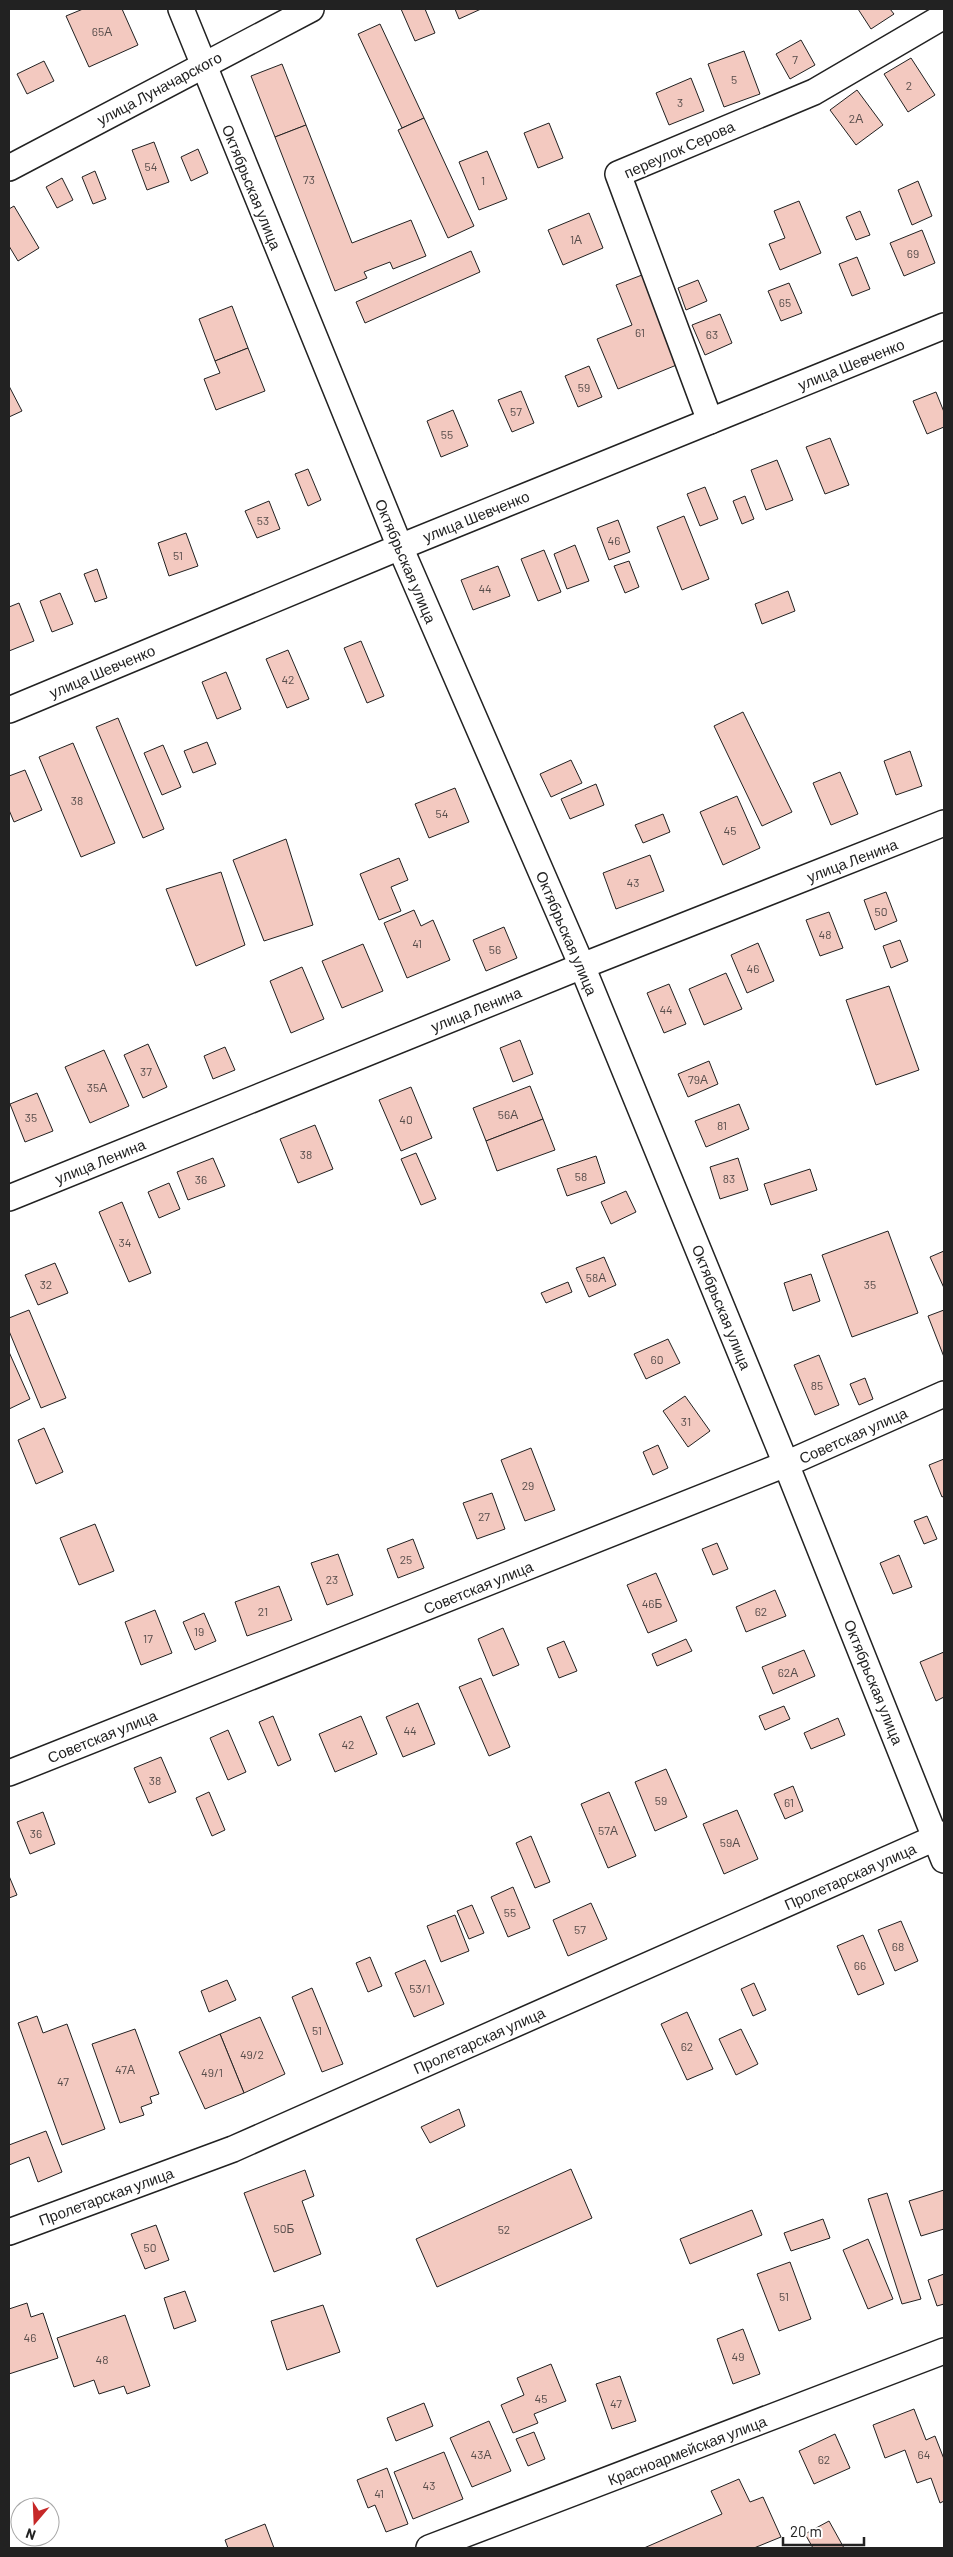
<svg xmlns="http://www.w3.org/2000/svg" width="953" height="2557" font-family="Barlow,sans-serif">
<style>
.building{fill:#f3c9c0;stroke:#222}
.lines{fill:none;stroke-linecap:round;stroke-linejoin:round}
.street-casing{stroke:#222;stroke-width:28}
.street{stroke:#fff;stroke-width:25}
.labels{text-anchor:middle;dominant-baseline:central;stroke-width:4;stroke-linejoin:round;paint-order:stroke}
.number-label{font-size:12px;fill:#564c4a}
.street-label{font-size:15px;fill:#222;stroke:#fff}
</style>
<rect width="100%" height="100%" fill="#fff"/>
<g class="building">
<path d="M83 9H122L138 45 89 67 66 16Z"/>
<path d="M401 9H425L435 33 415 41Z"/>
<path d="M455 9H481L459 19Z"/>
<path d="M858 9H890L894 14 871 29Z"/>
<path d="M380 24 424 118 402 128 358 34Z"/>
<path d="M801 40 815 65 790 79 776 54Z"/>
<path d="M744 51 760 94 724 107 708 64Z"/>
<path d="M911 58 935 95 908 112 884 74Z"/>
<path d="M44 61 54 81 27 94 17 74Z"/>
<path d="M282 64 306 125 275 137 251 76Z"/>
<path d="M691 78 704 111 669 125 656 93Z"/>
<path d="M857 90 883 125 856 145 830 110Z"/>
<path d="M424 118 474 226 448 238 398 130Z"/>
<path d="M549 123 563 158 538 168 524 133Z"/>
<path d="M306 125 352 243 411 220 426 256 393 269 390 262 364 272 367 278 335 291 275 137Z"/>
<path d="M154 142 169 182 147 190 132 150Z"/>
<path d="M198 149 208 173 191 181 181 157Z"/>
<path d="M487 151 507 199 479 210 459 162Z"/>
<path d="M95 171 106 199 93 204 82 177Z"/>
<path d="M62 178 73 200 57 208 46 187Z"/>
<path d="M918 181 932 216 912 225 898 190Z"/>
<path d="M799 201 821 253 780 270 769 244 785 238 774 211Z"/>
<path d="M14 206 39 248 18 261 9 246V209Z"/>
<path d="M860 211 870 235 856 240 846 217Z"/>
<path d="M589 213 603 248 563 265 548 230Z"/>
<path d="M922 230 935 263 904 276 890 243Z"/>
<path d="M471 251 480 272 365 323 356 302Z"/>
<path d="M857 257 870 289 852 296 839 264Z"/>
<path d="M642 275 679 364 618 389 597 339 632 325 616 285Z"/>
<path d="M698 280 707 301 686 310 678 288Z"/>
<path d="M789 283 802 313 781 321 768 291Z"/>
<path d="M232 306 248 348 215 361 199 319Z"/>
<path d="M720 314 732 343 705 355 692 325Z"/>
<path d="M248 348 265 391 216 410 204 379 220 373 215 361Z"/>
<path d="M589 366 602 397 578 407 565 376Z"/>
<path d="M9 386 22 411 9 417Z"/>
<path d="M521 391 534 423 512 432 498 400Z"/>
<path d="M936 392 944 412V427L927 434 913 401Z"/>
<path d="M453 410 468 446 441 457 427 421Z"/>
<path d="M830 438 849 485 825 494 806 447Z"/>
<path d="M777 460 793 500 766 510 751 470Z"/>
<path d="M308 469 321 500 308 506 295 474Z"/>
<path d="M705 487 718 519 700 526 687 494Z"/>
<path d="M745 496 754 519 742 524 733 501Z"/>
<path d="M269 501 280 529 257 538 245 511Z"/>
<path d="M684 516 709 579 682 590 657 527Z"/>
<path d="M618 520 630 552 609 560 597 528Z"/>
<path d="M186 533 198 566 169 576 158 543Z"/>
<path d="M575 545 589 581 567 589 554 554Z"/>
<path d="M544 550 561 592 538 601 521 559Z"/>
<path d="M629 561 639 587 625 593 614 566Z"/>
<path d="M498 566 510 596 473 610 461 580Z"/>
<path d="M97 569 107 598 95 602 84 574Z"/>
<path d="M788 591 795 611 762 624 755 604Z"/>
<path d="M60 593 73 624 52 632 40 601Z"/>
<path d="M19 603 34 641 9 651V607Z"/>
<path d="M361 641 384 696 367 703 344 648Z"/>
<path d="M288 650 309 699 287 708 266 659Z"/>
<path d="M226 672 241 709 217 719 202 682Z"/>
<path d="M743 712 792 812 762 826 714 726Z"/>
<path d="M118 718 164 829 143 838 96 727Z"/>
<path d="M207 742 216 764 193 773 184 751Z"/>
<path d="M73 743 115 843 81 857 39 757Z"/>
<path d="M163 745 181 787 162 795 144 753Z"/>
<path d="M910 751 922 786 896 795 884 761Z"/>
<path d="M571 760 582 783 551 797 540 774Z"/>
<path d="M25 770 42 810 14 822 9 810V776Z"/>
<path d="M840 772 858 814 831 825 813 783Z"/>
<path d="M596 784 604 805 570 819 561 799Z"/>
<path d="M455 788 469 822 429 838 415 804Z"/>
<path d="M737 796 760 848 723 865 700 812Z"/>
<path d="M663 814 670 832 643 843 635 825Z"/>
<path d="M286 839 313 925 264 941 233 860Z"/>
<path d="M650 855 664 891 616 909 603 873Z"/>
<path d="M399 858 408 880 391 887 401 911 379 920 360 874Z"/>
<path d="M221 872 245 945 196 966 166 889Z"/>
<path d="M886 892 897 921 875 930 864 900Z"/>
<path d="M414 910 421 926 433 920 450 960 407 978 384 923Z"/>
<path d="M829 912 843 948 820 956 806 920Z"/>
<path d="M504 927 517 958 486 971 473 940Z"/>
<path d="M900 940 908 961 891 968 883 946Z"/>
<path d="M758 943 774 981 747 993 731 955Z"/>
<path d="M363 944 383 991 342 1008 322 961Z"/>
<path d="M302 967 324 1019 291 1033 270 981Z"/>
<path d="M726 973 742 1009 704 1025 689 989Z"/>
<path d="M669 984 686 1024 664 1033 647 993Z"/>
<path d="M889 986 919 1070 876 1085 846 1000Z"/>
<path d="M520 1040 533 1074 513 1082 500 1048Z"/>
<path d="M148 1044 167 1087 143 1098 124 1055Z"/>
<path d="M225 1047 235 1070 213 1079 204 1056Z"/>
<path d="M104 1050 129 1106 90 1123 65 1067Z"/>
<path d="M709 1061 718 1084 688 1097 678 1074Z"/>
<path d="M530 1086 543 1119 486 1141 473 1108Z"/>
<path d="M411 1087 432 1138 401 1151 379 1100Z"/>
<path d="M37 1093 53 1131 25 1142 10 1104Z"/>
<path d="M739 1104 749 1129 706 1147 695 1121Z"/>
<path d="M543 1119 555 1150 497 1171 486 1141Z"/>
<path d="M315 1125 333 1169 298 1183 280 1139Z"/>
<path d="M416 1153 436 1199 421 1205 401 1159Z"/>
<path d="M596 1156 605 1183 567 1196 557 1169Z"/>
<path d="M213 1158 225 1186 188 1200 177 1172Z"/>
<path d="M738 1158 748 1190 720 1199 710 1167Z"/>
<path d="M810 1169 817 1190 771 1205 764 1184Z"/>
<path d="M169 1183 180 1209 159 1218 148 1192Z"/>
<path d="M626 1191 636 1212 611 1224 601 1202Z"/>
<path d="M122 1202 151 1273 129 1282 99 1212Z"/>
<path d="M888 1231 918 1313 852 1337 822 1255Z"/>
<path d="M944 1251V1288L930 1257Z"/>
<path d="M604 1257 616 1285 589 1297 576 1268Z"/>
<path d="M55 1263 68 1293 38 1305 25 1275Z"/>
<path d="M811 1274 820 1301 793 1311 784 1283Z"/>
<path d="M568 1282 572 1292 546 1303 541 1293Z"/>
<path d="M29 1310 66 1398 41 1408 9 1331V1318Z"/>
<path d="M944 1310V1357L928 1316Z"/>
<path d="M668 1339 680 1363 646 1379 634 1354Z"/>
<path d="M9 1352 30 1399 9 1409Z"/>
<path d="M819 1355 839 1405 815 1415 794 1365Z"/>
<path d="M865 1378 873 1399 859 1405 850 1384Z"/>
<path d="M685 1396 710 1431 688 1447 663 1411Z"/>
<path d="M44 1428 63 1472 36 1484 18 1440Z"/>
<path d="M658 1445 668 1468 653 1475 643 1452Z"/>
<path d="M531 1448 555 1510 525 1521 501 1460Z"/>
<path d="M944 1459V1496L942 1497 929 1465Z"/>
<path d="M492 1493 505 1529 477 1539 463 1503Z"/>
<path d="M927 1516 937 1539 924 1544 914 1521Z"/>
<path d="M95 1524 114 1571 79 1585 60 1538Z"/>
<path d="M413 1539 424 1568 398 1578 387 1549Z"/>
<path d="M717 1543 728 1569 713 1575 702 1549Z"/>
<path d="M338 1554 353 1595 327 1605 311 1563Z"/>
<path d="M899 1555 912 1587 893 1594 880 1563Z"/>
<path d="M656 1573 677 1621 648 1633 627 1585Z"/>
<path d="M279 1586 292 1620 247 1636 235 1602Z"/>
<path d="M775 1590 786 1616 746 1632 736 1607Z"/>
<path d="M155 1610 172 1653 141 1665 125 1622Z"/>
<path d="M204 1613 216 1641 195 1650 183 1622Z"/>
<path d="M503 1628 519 1665 493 1676 478 1639Z"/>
<path d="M686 1639 692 1651 657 1666 652 1654Z"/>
<path d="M564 1641 577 1671 559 1678 547 1648Z"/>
<path d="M804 1650 815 1676 773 1694 762 1667Z"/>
<path d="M944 1652V1697L936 1701 920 1662Z"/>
<path d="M481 1678 510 1747 489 1756 459 1687Z"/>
<path d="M418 1703 435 1744 403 1757 386 1717Z"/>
<path d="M784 1706 790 1719 765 1730 759 1716Z"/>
<path d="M273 1716 291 1760 278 1766 259 1722Z"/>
<path d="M361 1716 377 1754 335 1772 319 1734Z"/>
<path d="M838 1718 845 1735 811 1749 804 1733Z"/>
<path d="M228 1730 246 1772 228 1780 210 1738Z"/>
<path d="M161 1757 176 1792 149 1803 134 1768Z"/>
<path d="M666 1769 687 1817 655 1831 635 1782Z"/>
<path d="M793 1786 803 1811 785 1819 774 1794Z"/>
<path d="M209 1792 225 1830 212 1836 196 1798Z"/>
<path d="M609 1792 636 1856 608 1868 581 1804Z"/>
<path d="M737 1810 758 1859 724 1874 703 1824Z"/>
<path d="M43 1812 55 1844 30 1854 17 1822Z"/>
<path d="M531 1836 550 1882 535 1888 516 1843Z"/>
<path d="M9 1876 17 1895 9 1898Z"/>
<path d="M513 1887 530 1928 508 1937 491 1897Z"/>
<path d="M591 1903 607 1939 568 1956 553 1920Z"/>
<path d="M472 1905 484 1933 469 1939 457 1911Z"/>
<path d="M455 1915 469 1951 441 1962 427 1926Z"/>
<path d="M901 1921 918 1961 895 1971 878 1930Z"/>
<path d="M863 1935 884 1984 858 1995 837 1946Z"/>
<path d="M370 1957 382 1986 368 1992 356 1963Z"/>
<path d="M425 1960 444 2004 414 2017 395 1973Z"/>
<path d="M227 1980 236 2000 209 2012 201 1991Z"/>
<path d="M754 1983 766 2010 753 2016 741 1989Z"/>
<path d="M312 1988 343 2064 322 2072 292 1997Z"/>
<path d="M687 2012 713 2069 687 2080 661 2024Z"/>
<path d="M37 2016 43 2033 67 2024 105 2129 62 2145 18 2023Z"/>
<path d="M260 2017 285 2074 244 2093 220 2034Z"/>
<path d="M135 2029 159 2094 150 2097 152 2103 141 2107 144 2115 120 2123 92 2044Z"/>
<path d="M741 2029 758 2064 736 2075 719 2039Z"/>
<path d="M220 2034 244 2093 205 2109 179 2052Z"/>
<path d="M459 2109 465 2126 430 2143 421 2127Z"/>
<path d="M46 2131 62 2172 38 2182 29 2157 9 2165V2145Z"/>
<path d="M571 2169 592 2218 437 2287 416 2239Z"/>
<path d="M305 2170 314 2196 302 2201 321 2254 274 2272 244 2193Z"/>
<path d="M944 2190V2229L921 2236 909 2201Z"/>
<path d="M887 2193 921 2299 902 2304 868 2199Z"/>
<path d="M752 2210 762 2235 690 2264 680 2239Z"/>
<path d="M823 2219 830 2238 791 2251 784 2233Z"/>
<path d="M156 2225 169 2260 145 2269 131 2234Z"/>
<path d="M868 2239 893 2299 868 2309 843 2250Z"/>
<path d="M790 2262 811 2319 779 2331 757 2274Z"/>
<path d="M944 2274V2304L937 2306 928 2280Z"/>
<path d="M185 2291 196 2321 174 2329 164 2298Z"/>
<path d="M27 2303 31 2317 43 2313 58 2358 9 2374V2309Z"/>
<path d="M323 2305 340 2352 287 2370 271 2321Z"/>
<path d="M125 2315 150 2386 127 2394 124 2386 99 2394 94 2380 74 2387 57 2338Z"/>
<path d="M743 2329 760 2374 733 2384 717 2339Z"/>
<path d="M551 2364 566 2401 534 2414 538 2423 513 2433 501 2405 524 2395 517 2378Z"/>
<path d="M620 2376 636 2421 612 2429 596 2384Z"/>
<path d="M424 2403 433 2426 396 2441 387 2418Z"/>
<path d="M914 2409 926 2440 935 2436 944 2459V2501L940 2503 931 2478 917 2483 905 2450 885 2458 873 2425Z"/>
<path d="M489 2421 511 2471 472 2487 450 2438Z"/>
<path d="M534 2432 545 2459 528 2466 516 2439Z"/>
<path d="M835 2434 850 2468 814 2484 799 2451Z"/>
<path d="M444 2452 463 2499 413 2519 394 2472Z"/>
<path d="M387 2468 408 2524 386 2532 375 2505 368 2508 357 2480Z"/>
<path d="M739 2479 750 2502 763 2497 781 2537 754 2548H644L722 2514 711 2491Z"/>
<path d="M829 2521 844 2548H813L805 2534Z"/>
<path d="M265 2524 274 2548H228L225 2540Z"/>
</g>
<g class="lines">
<defs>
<g id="street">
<path d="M181 9 400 547 582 966 786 1464 944 1860"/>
<path d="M9 168 311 9"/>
<path d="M710 421 618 174 814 92 944 16"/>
<path d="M9 710 400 547 944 326"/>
<path d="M9 1198 582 966 944 823"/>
<path d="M9 1773 786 1464 944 1394"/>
<path d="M9 2232 233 2149 944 1834"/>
<path d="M429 2548 944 2351"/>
</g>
</defs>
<use href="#street" class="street-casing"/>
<use href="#street" class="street"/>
</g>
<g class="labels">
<g class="number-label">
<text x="102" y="31">65А</text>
<text x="795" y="59">7</text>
<text x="734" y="79">5</text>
<text x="909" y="85">2</text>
<text x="680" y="102">3</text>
<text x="856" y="118">2А</text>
<text x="151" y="166">54</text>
<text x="309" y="179">73</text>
<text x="483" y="180">1</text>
<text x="576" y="239">1А</text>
<text x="913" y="253">69</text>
<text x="785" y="302">65</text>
<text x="640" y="332">61</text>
<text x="712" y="334">63</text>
<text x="584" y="387">59</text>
<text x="516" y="411">57</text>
<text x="447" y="434">55</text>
<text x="263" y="520">53</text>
<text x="614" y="540">46</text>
<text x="178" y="555">51</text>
<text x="485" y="588">44</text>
<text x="288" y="679">42</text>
<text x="77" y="800">38</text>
<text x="442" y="813">54</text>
<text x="730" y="830">45</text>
<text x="633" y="882">43</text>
<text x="881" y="911">50</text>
<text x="825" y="934">48</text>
<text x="417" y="943">41</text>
<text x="495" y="949">56</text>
<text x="753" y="968">46</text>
<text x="666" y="1009">44</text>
<text x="146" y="1071">37</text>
<text x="698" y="1079">79А</text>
<text x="97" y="1087">35А</text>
<text x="508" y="1114">56А</text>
<text x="31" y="1117">35</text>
<text x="406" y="1119">40</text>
<text x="722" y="1125">81</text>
<text x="306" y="1154">38</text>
<text x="581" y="1176">58</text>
<text x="729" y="1178">83</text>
<text x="201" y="1179">36</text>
<text x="125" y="1242">34</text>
<text x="596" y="1277">58А</text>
<text x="46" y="1284">32</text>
<text x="870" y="1284">35</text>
<text x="657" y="1359">60</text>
<text x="817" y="1385">85</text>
<text x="686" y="1421">31</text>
<text x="528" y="1485">29</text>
<text x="484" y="1516">27</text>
<text x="406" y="1559">25</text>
<text x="332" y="1579">23</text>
<text x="652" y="1603">46Б</text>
<text x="263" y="1611">21</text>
<text x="761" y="1611">62</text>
<text x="199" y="1631">19</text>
<text x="148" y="1638">17</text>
<text x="788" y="1672">62А</text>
<text x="410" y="1730">44</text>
<text x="348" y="1744">42</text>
<text x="155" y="1780">38</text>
<text x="661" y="1800">59</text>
<text x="789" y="1802">61</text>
<text x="608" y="1830">57А</text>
<text x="36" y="1833">36</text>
<text x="730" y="1842">59А</text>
<text x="510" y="1912">55</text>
<text x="580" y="1929">57</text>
<text x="898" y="1946">68</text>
<text x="860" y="1965">66</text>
<text x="420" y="1988">53/1</text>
<text x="317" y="2030">51</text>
<text x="687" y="2046">62</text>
<text x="252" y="2054">49/2</text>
<text x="125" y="2069">47А</text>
<text x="212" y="2072">49/1</text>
<text x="63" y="2081">47</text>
<text x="284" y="2228">50Б</text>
<text x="504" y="2229">52</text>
<text x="150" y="2247">50</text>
<text x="784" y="2296">51</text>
<text x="30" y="2337">46</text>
<text x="738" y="2356">49</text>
<text x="102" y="2359">48</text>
<text x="541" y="2398">45</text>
<text x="616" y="2403">47</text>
<text x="481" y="2454">43А</text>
<text x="924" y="2454">64</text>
<text x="824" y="2459">62</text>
<text x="429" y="2485">43</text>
<text x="379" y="2493">41</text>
</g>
<g class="street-label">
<text transform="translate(159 88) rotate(-28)">улица Луначарского</text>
<text transform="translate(679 149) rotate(-24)">переулок Серова</text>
<text transform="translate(252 187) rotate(68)">Октябрьская улица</text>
<text transform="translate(851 364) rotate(-22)">улица Шевченко</text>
<text transform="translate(476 516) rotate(-22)">улица Шевченко</text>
<text transform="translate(406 561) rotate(67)">Октябрьская улица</text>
<text transform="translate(102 671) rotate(-23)">улица Шевченко</text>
<text transform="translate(852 860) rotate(-21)">улица Ленина</text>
<text transform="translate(567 933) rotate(67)">Октябрьская улица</text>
<text transform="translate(476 1009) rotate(-22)">улица Ленина</text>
<text transform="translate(100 1161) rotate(-22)">улица Ленина</text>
<text transform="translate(722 1307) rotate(68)">Октябрьская улица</text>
<text transform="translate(853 1435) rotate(-24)">Советская улица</text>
<text transform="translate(478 1587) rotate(-22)">Советская улица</text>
<text transform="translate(874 1682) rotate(68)">Октябрьская улица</text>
<text transform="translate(102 1736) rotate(-22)">Советская улица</text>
<text transform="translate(850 1876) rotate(-24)">Пролетарская улица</text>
<text transform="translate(479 2040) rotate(-24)">Пролетарская улица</text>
<text transform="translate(106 2196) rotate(-20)">Пролетарская улица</text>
<text transform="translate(687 2450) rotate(-21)">Красноармейская улица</text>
</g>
</g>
<rect width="953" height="2557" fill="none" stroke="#222222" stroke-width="20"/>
<g transform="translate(35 2522) rotate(199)"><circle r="24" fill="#ffffff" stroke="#a7a7a7"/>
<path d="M0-4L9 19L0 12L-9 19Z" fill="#c62828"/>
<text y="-8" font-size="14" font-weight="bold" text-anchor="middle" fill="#222222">N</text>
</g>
<path d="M783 2537v8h81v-8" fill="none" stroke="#222222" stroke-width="2.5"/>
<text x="790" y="2537" font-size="15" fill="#222222" stroke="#ffffff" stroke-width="4" paint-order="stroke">20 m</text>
</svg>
